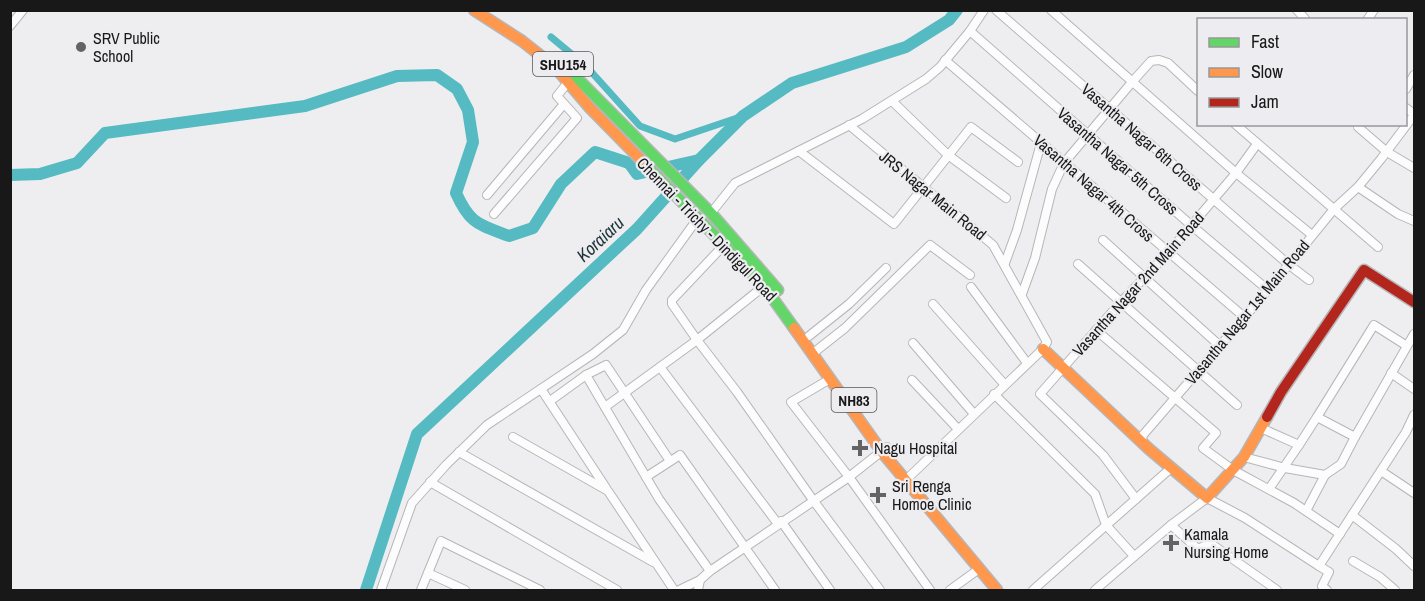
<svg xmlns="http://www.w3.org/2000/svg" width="1425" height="601" font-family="'Archivo Narrow',sans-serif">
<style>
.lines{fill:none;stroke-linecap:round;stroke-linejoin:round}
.canal{stroke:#55bac1;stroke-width:7}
.river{stroke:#55bac1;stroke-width:12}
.street-casing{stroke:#b6b6b8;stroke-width:10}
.fast-casing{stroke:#b6b6b8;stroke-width:13}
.slow-casing{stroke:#b6b6b8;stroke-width:13}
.jam-casing{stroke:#b6b6b8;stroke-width:13}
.street{stroke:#fcfcfd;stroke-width:8}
.fast{stroke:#63d668;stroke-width:10}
.slow{stroke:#ff974d;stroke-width:10}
.jam{stroke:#b3261e;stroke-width:10}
.poi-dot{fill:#636364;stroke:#ededf1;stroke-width:2}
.labels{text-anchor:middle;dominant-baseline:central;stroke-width:4.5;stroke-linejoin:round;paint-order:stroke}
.shield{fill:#ededf1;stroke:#58585a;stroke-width:1.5}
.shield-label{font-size:15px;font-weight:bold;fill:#181819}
.poi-label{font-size:16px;fill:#181819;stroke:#ededf1;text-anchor:start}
.street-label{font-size:16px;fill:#181819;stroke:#ededf1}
.water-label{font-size:18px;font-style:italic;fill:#1e3335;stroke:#ededf1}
</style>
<rect width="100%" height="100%" fill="#eeeef0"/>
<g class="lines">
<path class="canal" d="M551 37 586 66 640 126 675 139 743 116"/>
<g class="river">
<path d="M10 175 40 174 77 163 105 133 305 106 397 76 437 75 457 89 468 110 473 142 456 193C470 224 478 224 509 236L533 228 561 184 595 152 629 163 637 174 699 160"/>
<path d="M366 590 417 434 637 229 699 160 743 116 792 83 906 47 949 20 957 10"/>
</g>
<defs>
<g id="street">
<path d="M996 10 1288 264 1309 280"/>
<path d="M1051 10 1236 173 1312 235"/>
<path d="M1297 10 1306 20"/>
<path d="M1367 20 1374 10"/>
<path d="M10 26 23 10"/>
<path d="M970 31 1191 225 1268 290"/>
<path d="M945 60 1243 316"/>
<path d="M1406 89 1414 75"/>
<path d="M892 101 948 155 1006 198"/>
<path d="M1406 108 1414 114"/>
<path d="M1235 124 1378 247"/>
<path d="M849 125 993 245 1047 342 1043 349 910 476"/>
<path d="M1358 127 1387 152 1414 168"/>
<path d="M799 151 894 224 971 127 1018 162"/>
<path d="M1358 187 1398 214 1414 221"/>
<path d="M487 195 564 104"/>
<path d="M711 213 735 183 862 119 926 79 940 67 970 31 984 10"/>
<path d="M494 214 577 118 557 96 569 81"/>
<path d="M1103 240 1219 345"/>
<path d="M724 245 672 300V304L697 340 764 286"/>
<path d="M1005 263 1017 230 1041 143"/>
<path d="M1078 264 1237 405"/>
<path d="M971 287 1027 363"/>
<path d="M1022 294 1035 258 1052 189 1064 163 1133 81 1151 61 1159 60 1168 63 1198 91"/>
<path d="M933 304 1005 385"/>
<path d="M1096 330 1216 433 1203 448 1233 470 1294 503 1340 534"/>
<path d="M809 336 849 304 886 268"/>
<path d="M913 343 974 414"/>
<path d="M1407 346 1374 325 1317 417 1355 437 1414 334"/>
<path d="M812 354 845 328 930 245 970 275"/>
<path d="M1391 373 1414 389"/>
<path d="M586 375 659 499 710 571"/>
<path d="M830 379 791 402 849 477 930 590"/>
<path d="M912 380 958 429"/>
<path d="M541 389 606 488"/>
<path d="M994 394 1095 494 1106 525 1134 556"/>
<path d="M550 401 586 375 606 365 670 461"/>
<path d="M605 407 660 367"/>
<path d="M1261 428 1299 445 1317 417"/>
<path d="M513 437 608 491 674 590"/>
<path d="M1142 440 1143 435 1268 290 1334 209 1358 187 1381 159 1414 115"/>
<path d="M459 452 653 562"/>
<path d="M1244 457 1285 468 1325 475 1341 464 1355 437"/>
<path d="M1381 471 1414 493"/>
<path d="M646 477 680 455 775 590"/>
<path d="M430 482 617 590"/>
<path d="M1269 489 1299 445"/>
<path d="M1136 499 1103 455 1040 394 1120 303 1168 253 1236 173 1257 144"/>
<path d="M1306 511 1325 475"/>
<path d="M1352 515 1396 549 1414 566"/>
<path d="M781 521 830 590"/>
<path d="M778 524 660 367 697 340 737 392 813 500 880 590"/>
<path d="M1171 525 1198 549 1210 543 1277 590"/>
<path d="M1353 561 1380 577 1395 590"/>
<path d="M1319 566 1329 572 1322 586 1327 590"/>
<path d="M428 573 465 590"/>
<path d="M381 590 412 503 446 465 487 425 593 354 623 330 646 290 698 218"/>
<path d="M421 590 441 541 540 590"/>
<path d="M679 590 700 580"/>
<path d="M698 590 700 580 710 571 849 477 887 447"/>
<path d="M950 590 979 569"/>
<path d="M1033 590 1171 468"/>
<path d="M1095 590 1171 525 1207 498 1245 518 1319 566 1406 432 1414 415"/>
</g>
<g id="fast">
<path d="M573 74 711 213 778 290"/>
<path d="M641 160 764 286 794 328"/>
</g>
<g id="slow">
<path d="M474 10 522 41 555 67 590 108 641 160"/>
<path d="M794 328 882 452 997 590"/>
<path d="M1043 349 1149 449 1207 498 1244 457 1267 417"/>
</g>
<path id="jam" d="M1267 417 1281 392 1364 270 1414 302"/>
</defs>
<use href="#street" class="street-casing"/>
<use href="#fast" class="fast-casing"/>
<use href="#slow" class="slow-casing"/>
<use href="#jam" class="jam-casing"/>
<use href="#street" class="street"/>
<use href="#fast" class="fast"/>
<use href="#slow" class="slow"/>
<use href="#jam" class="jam"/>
</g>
<g class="poi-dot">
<circle cx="81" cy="47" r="6"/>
<path d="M857 439h6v6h6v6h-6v6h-6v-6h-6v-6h6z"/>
<path d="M875 486h6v6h6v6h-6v6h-6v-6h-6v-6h6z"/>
<path d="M1168 534h6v6h6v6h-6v6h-6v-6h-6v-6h6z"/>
</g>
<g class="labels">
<g class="shield">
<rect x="533" y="52" width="60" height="24" rx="4.5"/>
<rect x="831.5" y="388" width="45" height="24" rx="4.5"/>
</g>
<g class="shield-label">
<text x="563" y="64">SHU154</text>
<text x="854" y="400">NH83</text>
</g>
<g class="poi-label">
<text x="93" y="38">SRV Public<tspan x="93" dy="18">School</tspan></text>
<text x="874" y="448">Nagu Hospital</text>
<text x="892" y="486">Sri Renga<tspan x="892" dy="18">Homoe Clinic</tspan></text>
<text x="1184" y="534">Kamala<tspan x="1184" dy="18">Nursing Home</tspan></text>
</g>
<g class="street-label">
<text transform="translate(1142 137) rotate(41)">Vasantha Nagar 6th Cross</text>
<text transform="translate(1118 161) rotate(41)">Vasantha Nagar 5th Cross</text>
<text transform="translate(1094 188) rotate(41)">Vasantha Nagar 4th Cross</text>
<text transform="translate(933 195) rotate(39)">JRS Nagar Main Road</text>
<text transform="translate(707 229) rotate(46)">Chennai - Trichy - Dindigul Road</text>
<text transform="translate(1138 284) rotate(-48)">Vasantha Nagar 2nd Main Road</text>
<text transform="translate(1247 312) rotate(-50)">Vasantha Nagar 1st Main Road</text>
</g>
<g class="water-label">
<text transform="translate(600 239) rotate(-43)">Koraiaru</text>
</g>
</g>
<rect width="1425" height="601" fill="none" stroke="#181819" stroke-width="24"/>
<rect x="1197" y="18" width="210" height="108" fill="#ededf1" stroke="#98989b" stroke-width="1.5"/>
<rect x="1209" y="38" width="30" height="9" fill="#63d668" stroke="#98989b" stroke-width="1.5"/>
<text x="1251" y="48" font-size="18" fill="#181819">Fast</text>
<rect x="1209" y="68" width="30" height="9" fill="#ff974d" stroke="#98989b" stroke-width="1.5"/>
<text x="1251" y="78" font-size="18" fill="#181819">Slow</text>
<rect x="1209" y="98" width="30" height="9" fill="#b3261e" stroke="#98989b" stroke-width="1.5"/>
<text x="1251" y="108" font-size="18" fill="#181819">Jam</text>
</svg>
